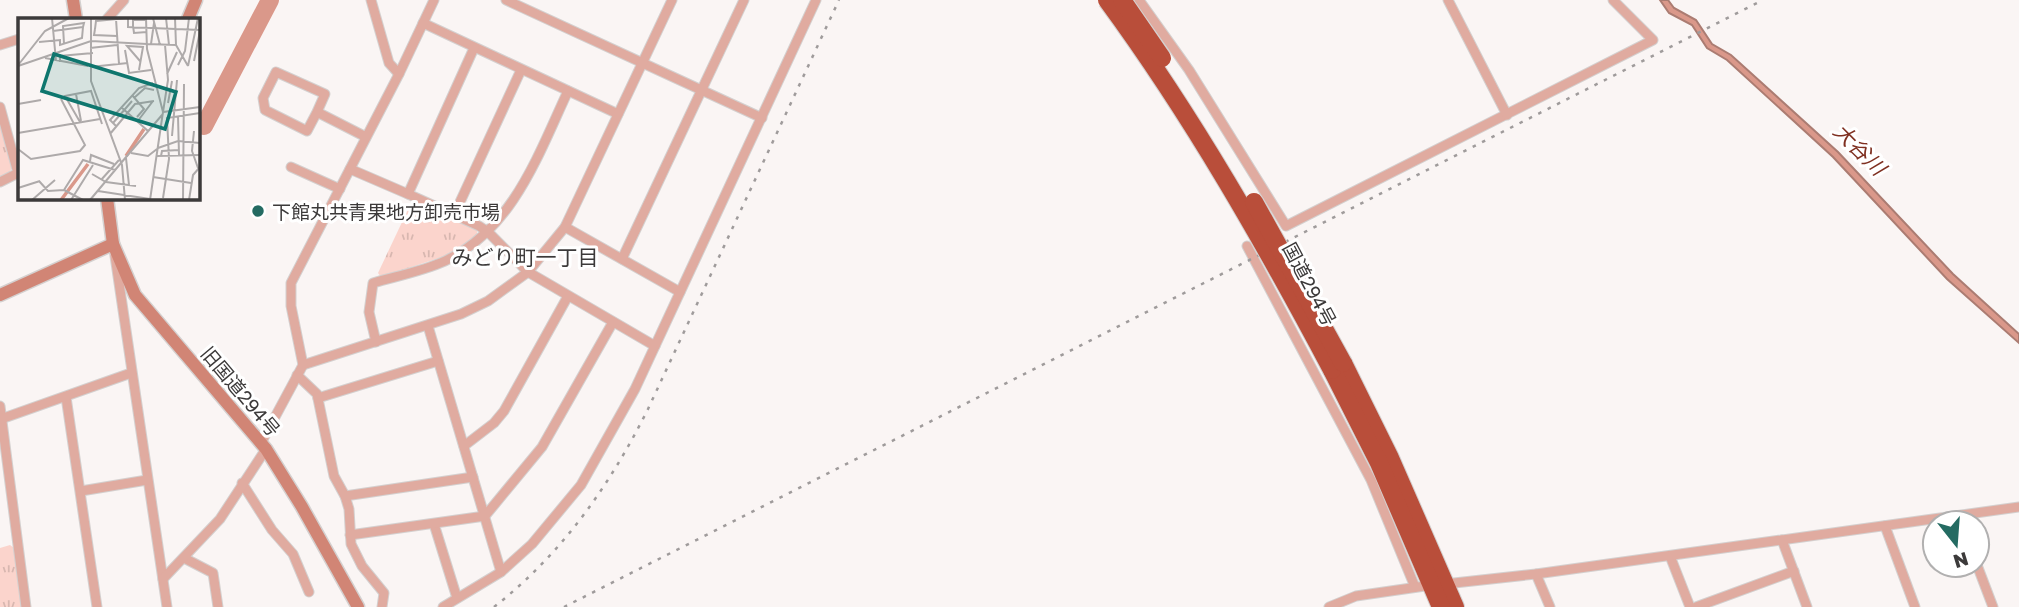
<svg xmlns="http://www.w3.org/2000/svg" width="2019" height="607" font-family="'Golos Text','Noto Sans JP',sans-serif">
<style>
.park{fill:url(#park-tufts)}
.water{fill:#da988a;stroke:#ab7c72;stroke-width:2}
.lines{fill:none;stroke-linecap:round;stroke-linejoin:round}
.river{stroke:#da988a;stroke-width:18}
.street-casing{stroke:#d4d0cf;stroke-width:11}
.secondary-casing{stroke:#d4d0cf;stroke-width:15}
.highway-casing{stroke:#d4d0cf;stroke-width:20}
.street{stroke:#e0aba0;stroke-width:9}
.secondary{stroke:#d18575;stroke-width:12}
.highway{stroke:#b94e3a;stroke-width:18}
.rail{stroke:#9f9b9b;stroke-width:2.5;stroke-dasharray:3.5 7;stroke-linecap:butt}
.highway-bridge-casing{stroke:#d4d0cf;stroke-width:20;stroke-linecap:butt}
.highway-bridge{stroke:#b94e3a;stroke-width:18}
.poi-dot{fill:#246b62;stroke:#fff;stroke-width:2.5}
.labels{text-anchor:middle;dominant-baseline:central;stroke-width:6;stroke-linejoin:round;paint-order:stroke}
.poi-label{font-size:19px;fill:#3c3a3a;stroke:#fff;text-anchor:start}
.street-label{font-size:19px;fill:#3c3a3a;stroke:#fff}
.water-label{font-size:21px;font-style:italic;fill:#7f3021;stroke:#fff}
.neighbourhood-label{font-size:21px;fill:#3c3a3a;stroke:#fff}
.inset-river{fill:none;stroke:#da988a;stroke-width:3.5}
.inset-road{fill:none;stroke:#aeaaaa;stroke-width:2}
.view{fill:#0f766e;fill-opacity:0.15;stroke:#0f766e;stroke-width:3.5}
.inset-edge{fill:none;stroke:#3c3a3a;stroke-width:3.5}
</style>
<defs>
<pattern id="park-tufts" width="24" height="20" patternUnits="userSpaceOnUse" patternTransform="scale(1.75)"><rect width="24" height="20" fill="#fbd4cc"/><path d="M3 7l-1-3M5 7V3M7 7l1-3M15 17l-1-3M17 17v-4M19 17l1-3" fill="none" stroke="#d8b7b0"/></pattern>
</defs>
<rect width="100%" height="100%" fill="#faf5f4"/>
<g class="park">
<path d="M0 123 12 168 9 173 0 177Z"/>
<path d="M412 201 477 230V237L448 255 381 277 378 273Z"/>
<path d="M10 545 14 548 22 607H0V548Z"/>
</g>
<path class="water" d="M1660 0H1668L1674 8 1696 20 1712 44 1731 55 1838 152 1953 274 2019 334V343L1947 279 1833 157 1727 60 1707 48 1692 25 1669 13Z"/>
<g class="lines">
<path class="river" d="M204 126 270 0"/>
<defs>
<g id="street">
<path d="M371 0 389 63 399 74"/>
<path d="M506 0 762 118"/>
<path d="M1139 0 1189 70 1286 226 1653 40 1613 0"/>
<path d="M1448 0 1507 115"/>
<path d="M107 19 124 0"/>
<path d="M423 23 618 114"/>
<path d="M0 45 19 39"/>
<path d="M474 48 408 194 479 226 488 232 528 272 655 346"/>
<path d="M0 107 18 173 0 182"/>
<path d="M317 112 325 94 276 72 263 98 265 110 307 131 317 112 366 137"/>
<path d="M291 167 340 189"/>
<path d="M350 169 408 194"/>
<path d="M454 215 521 70"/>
<path d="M565 227 680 292"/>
<path d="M1247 246 1371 480 1415 587"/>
<path d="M115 256 167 607"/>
<path d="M622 259 744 0"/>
<path d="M428 326 501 572"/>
<path d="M376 342 369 312 373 283C397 276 423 271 445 261 513 229 538 155 568 91"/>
<path d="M303 365 461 314 488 301 528 272 565 227 672 0"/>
<path d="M297 375 317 394 334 476 345 496 349 509 351 544 362 566 384 593 382 607"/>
<path d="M66 397 97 607"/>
<path d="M318 398 438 361"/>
<path d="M0 406 26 607"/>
<path d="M1 419 131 373"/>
<path d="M261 443 303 365 291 306V283L399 74 434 0"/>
<path d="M464 446 494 423 504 411 568 296"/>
<path d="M242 483 272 530 293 554 309 592"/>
<path d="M81 491 147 480"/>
<path d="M345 496 473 477"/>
<path d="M434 524 457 598"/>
<path d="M1885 526 1915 607"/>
<path d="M350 535 485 516 542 447 613 322"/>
<path d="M1782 540 1807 607"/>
<path d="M1670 556 1690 607"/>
<path d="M184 558 213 573 218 607"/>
<path d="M1977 565 1993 607"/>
<path d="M1536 574 1550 607"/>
<path d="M163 579 220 519 266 449"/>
<path d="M1445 584 1536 574 2019 507"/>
<path d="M443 607 501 572 532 544 581 485 635 389 816 0"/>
<path d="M1329 607 1356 596 1432 585"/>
<path d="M1696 607 1794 571"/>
</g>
<g id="secondary">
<path d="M73 0 76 19"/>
<path d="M188 19 196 0"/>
<path d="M107 198 113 244 135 295 266 449 302 507 358 607"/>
<path d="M0 295 113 244"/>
</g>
<g id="highway">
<path d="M1343 363 1390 458 1455 607"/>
<path d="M1332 370 1379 463 1441 607"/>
</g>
</defs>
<use href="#street" class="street-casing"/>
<use href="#secondary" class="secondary-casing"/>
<use href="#highway" class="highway-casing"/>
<use href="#street" class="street"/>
<use href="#secondary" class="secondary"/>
<use href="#highway" class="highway"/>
<g class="rail">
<path d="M494 607C562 554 610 485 648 409L839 0"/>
<path d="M564 607 1763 0"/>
</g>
<defs>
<g id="highway-bridge">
<path d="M1107 0C1193 117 1264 242 1332 370"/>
<path d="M1122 0 1162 58"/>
<path d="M1254 202 1343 363"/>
</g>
</defs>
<use href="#highway-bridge" class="highway-bridge-casing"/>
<use href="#highway-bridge" class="highway-bridge"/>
</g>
<circle class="poi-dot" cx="258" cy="211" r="7"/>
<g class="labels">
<g class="poi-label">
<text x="272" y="211">下館丸共青果地方卸売市場</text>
</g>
<g class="street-label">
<text transform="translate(1310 284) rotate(62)">国道294号</text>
<text transform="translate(241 391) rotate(50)">旧国道294号</text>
</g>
<g class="water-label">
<text transform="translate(1860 149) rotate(45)">大谷川</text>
</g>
<g class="neighbourhood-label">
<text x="525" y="257">みどり町一丁目</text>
</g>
</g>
<g transform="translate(18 18)">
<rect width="182" height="182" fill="#faf5f4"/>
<path class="inset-river" d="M108 138 126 111M43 182 70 146"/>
<path class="inset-road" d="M34 0 38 43M73 0V63L104 147 107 182M110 0V9L182 12M128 0 129 31 145 94 132 182M135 0 142 27M148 0 151 27M157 0 158 27M98 1 101 46M128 2H115V8L116 15 129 14M77 11 78 3 110 0M77 11 76 17 99 18M35 13 65 9M21 24 42 22V27L64 20 65 9M46 26 45 8 66 5 65 9M129 26 158 27 170 48M133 26 136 5M147 27 150 62 145 94 182 89M72 30 99 27M107 32 111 55 133 52M27 40 70 48M176 43 182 13M42 44V38L75 35M1 46 27 13 51 0M160 47 167 33 171 0M0 48 73 23 129 26M170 48 180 0M72 49 110 45M121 52 125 29 109 28 122 43M149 56 159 34M58 76 63 103M114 77 126 91 119 99M116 80 127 70 136 72M150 85 154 63M0 86 23 82M103 89 130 113M160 98 161 137M62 104 47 78 73 73 84 106M119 104 135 83M95 105 114 83M98 108 92 102 121 70 135 65M176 113 174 133 180 150M0 115 82 101M92 116 117 86 136 83M154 118 159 62M140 130 160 123 182 125M0 131 13 141 62 133 67 127 43 81M113 135 130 138 139 131M139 138 182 137M143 138 144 133 161 132M108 140 111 167M72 143 73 137 96 146M103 145 144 97M74 156 88 164 118 168M135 159 173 165M83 162 101 142M21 163 30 173 46 172M0 170 22 163M46 172 65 142 97 152M46 172 65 182M80 173 132 181M145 180 151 141 149 100 182 95M14 182 37 162M53 182 75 147M72 182 103 145M165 182 166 66M171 182 175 157 182 149"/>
<path class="view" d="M36 36 158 74 147 111 24 73Z"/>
<rect width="182" height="182" class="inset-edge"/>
</g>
<g transform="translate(1956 544) rotate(163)"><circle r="33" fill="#ffffff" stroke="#b1b0b0" stroke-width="2"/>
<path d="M0-5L12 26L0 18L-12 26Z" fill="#246b62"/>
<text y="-10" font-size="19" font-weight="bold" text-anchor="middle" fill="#3c3a3a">N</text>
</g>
</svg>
